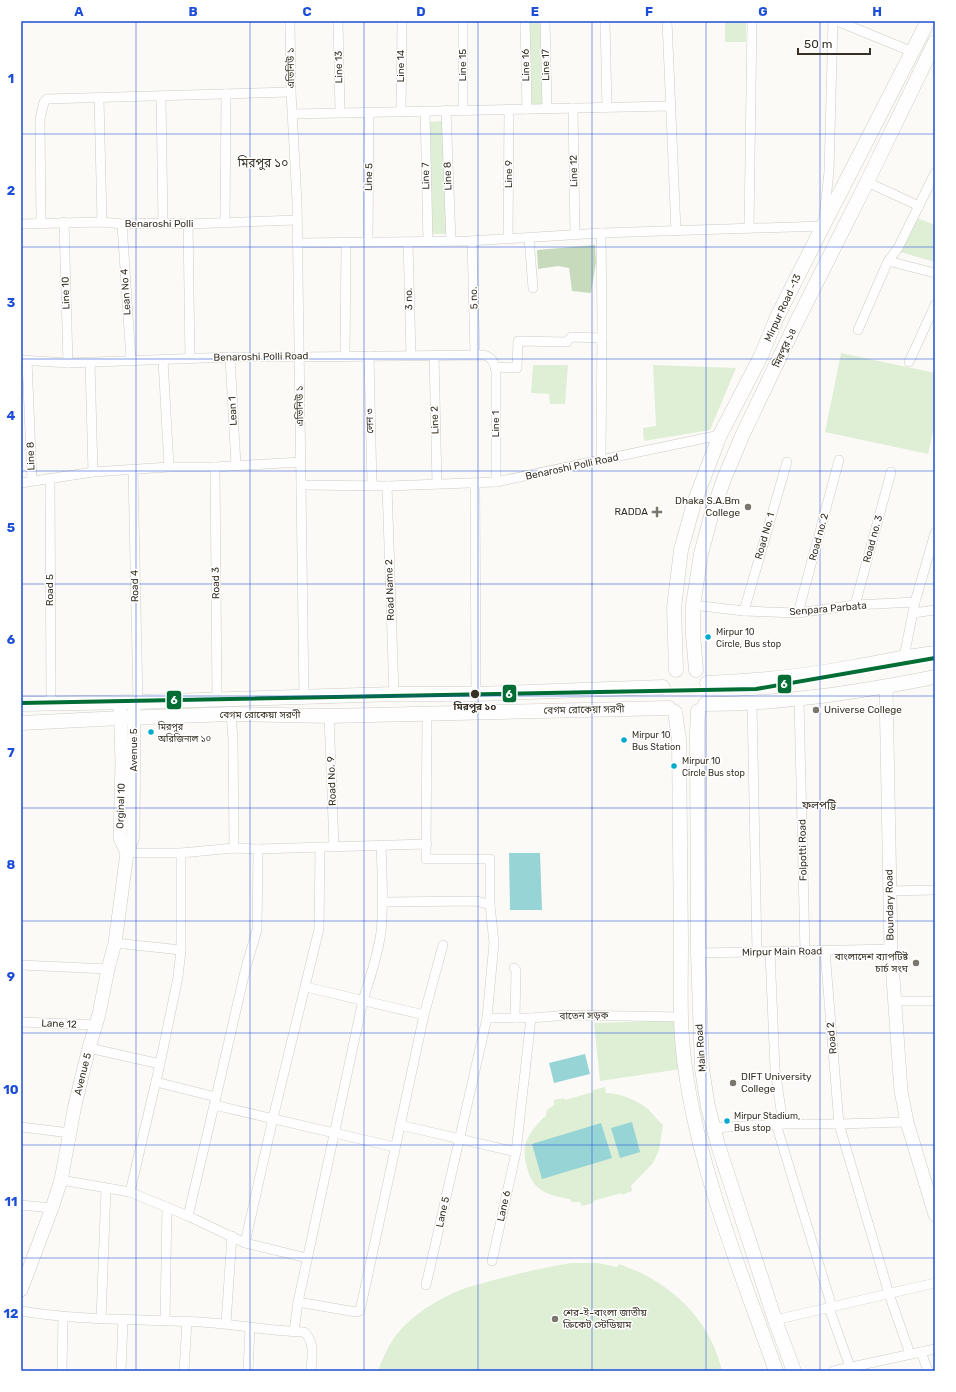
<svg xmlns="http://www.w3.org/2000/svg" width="956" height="1392" font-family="Rubik,'Noto Sans Bengali',sans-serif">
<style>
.green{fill:#deefd5}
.forest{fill:#c7dbbc}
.water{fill:#96d4d5}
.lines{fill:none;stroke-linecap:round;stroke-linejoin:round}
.street-casing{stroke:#cfccc4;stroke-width:10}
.secondary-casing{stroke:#cfccc4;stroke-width:14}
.primary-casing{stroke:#cfccc4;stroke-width:15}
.street{stroke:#fffefe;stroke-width:9}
.secondary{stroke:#fffefe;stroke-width:13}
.primary{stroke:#fffefe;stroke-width:14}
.metro-1-casing{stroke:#fff;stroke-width:7}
.metro-1{stroke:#006e34;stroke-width:4}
.grid{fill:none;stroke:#1d4ed8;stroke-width:1;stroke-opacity:0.55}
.poi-dot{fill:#7c776e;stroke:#fff;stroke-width:1.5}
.bus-dot{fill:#00a9ce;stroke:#fff;stroke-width:1.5}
.stop-dot{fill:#373125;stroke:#fff;stroke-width:1.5}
.labels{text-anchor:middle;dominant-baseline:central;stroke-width:3;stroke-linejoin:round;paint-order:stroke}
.bus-label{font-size:9px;fill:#373125;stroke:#fff;text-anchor:start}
.street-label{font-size:10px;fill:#373125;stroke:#fff}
.poi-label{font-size:10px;fill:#373125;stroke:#fff;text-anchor:end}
.stop-label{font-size:10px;font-weight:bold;fill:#373125;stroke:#fff}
.neighbourhood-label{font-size:11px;fill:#373125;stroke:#fff}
.quarter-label{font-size:12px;fill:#373125;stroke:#fff}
.line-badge{stroke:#fff;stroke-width:1.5}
.badge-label{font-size:11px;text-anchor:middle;font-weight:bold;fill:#fff}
.neatline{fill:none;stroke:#1d4ed8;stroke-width:1.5}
.grid-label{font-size:13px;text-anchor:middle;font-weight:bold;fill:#1d4ed8}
</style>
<rect width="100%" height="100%" fill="#fcfaf7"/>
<g class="green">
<path d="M527 21H543L546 104H530Z"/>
<rect x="725" y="21" width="21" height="21"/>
<path d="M445 121 448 234H431L428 122Z"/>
<path d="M917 218 935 225V262L900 252Z"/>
<path d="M841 353 935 373V422L928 454 825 432Z"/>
<path d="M533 365H568L565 404H550L549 394 531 393Z"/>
<path d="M653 365 736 368 710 430 644 441 643 428 656 426Z"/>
<path d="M678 1020 681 1069 600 1081 594 1023Z"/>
<path d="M605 1087 606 1093C620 1093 637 1100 648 1109 653 1114 657 1120 663 1125L659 1150 653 1163 631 1186 632 1191 622 1195 621 1193 593 1201V1203L582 1206 580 1202H572L570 1199C544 1195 531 1189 526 1163 524 1155 524 1145 528 1138 531 1131 538 1124 543 1118L546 1116 547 1110 554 1105V1100L564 1098 565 1100 593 1092V1090Z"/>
<path d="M571 1263H598L617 1267 619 1264C628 1268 638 1271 647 1276 685 1297 712 1328 722 1371H378C382 1360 387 1348 394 1338 411 1315 440 1297 466 1288 478 1284 490 1281 502 1278 525 1272 547 1267 571 1263Z"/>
</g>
<path class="forest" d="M595 245 596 262 591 293 572 291 569 268 558 266 538 269 537 250Z"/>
<g class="water">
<path d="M509 853H540L542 910H510Z"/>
<path d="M585 1054 590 1074 554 1083 549 1063Z"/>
<path d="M632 1122 640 1152 620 1158 611 1128Z"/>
<path d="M601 1123 612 1158 542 1179 532 1144Z"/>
</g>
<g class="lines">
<defs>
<g id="street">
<path d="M290 21 291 92 297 202 304 698"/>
<path d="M338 21 340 112"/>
<path d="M463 21V110"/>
<path d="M525 21 527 109"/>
<path d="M545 21 547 108"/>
<path d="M605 21 607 107"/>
<path d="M667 21 676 231"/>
<path d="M837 21 913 52"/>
<path d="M161 96 163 223"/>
<path d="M99 98 102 222"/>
<path d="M573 108 575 235"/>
<path d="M446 110 451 241"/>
<path d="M401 111 402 21"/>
<path d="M425 111 428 242"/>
<path d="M292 114 671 106"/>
<path d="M867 182 919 206"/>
<path d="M64 222 68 363"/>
<path d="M41 223 40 119 44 102 47 99 291 92"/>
<path d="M225 223 226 94"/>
<path d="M21 224 102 222 122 224 163 223 188 224 297 220"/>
<path d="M122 224 131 360"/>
<path d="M188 224 190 359"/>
<path d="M749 228 752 21"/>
<path d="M601 233 602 323 601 460"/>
<path d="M529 238 533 288"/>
<path d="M508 239 509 109"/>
<path d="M472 241 475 354"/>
<path d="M368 242 369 112"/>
<path d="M408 242 411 355"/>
<path d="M297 243 469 241 601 233 823 226 829 172 833 21"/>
<path d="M888 261 935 273"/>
<path d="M858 330 888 261 898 248 935 173"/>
<path d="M434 355 437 484"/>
<path d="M345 356 346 242"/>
<path d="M369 356 372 486"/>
<path d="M230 357 236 465"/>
<path d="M21 360 68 363 230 357H299L484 355C492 357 495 363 496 371V482"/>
<path d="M27 360 32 481"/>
<path d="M163 360 169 467"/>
<path d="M90 362 93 472"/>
<path d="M909 362 935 305"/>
<path d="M495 367 517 368 518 341 567 342 571 337 602 338"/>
<path d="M215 467 217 699"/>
<path d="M133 470 138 702"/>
<path d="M50 478 51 703"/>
<path d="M21 483 93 472 169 467H215L301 462"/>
<path d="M475 483 476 694"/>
<path d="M301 485 387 486 496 482 720 435"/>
<path d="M387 486 394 694"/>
<path d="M693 605 744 611 798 613 855 605 915 602"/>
<path d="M855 605 891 472"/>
<path d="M744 611 787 462"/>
<path d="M798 613 839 460"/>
<path d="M913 613 935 610"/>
<path d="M904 657 915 602 935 533"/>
<path d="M799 700 805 952"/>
<path d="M752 704 757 952"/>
<path d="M427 713 426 859H490V905"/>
<path d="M231 714 233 739 234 848"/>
<path d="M329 716 334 847"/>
<path d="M127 853H181L234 848 258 849 427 844"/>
<path d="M889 891 935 890"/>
<path d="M382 902 477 901 490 905 494 943 487 1018 426 1285"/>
<path d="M115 943 181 950"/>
<path d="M825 951 839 1124 889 1294 910 1354"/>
<path d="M770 952 775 1069 783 1124"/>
<path d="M698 953 891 949"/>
<path d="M21 965 108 969"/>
<path d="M514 968 516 970 515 1018"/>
<path d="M306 987 424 1015"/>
<path d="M894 1001H935"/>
<path d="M487 1018H531L569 1015 682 1017"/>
<path d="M21 1022 96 1025"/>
<path d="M89 1048 160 1064"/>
<path d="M156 1082 216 1097"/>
<path d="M214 1105 395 1147"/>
<path d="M776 1124 832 1307"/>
<path d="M400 1125 516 1152"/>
<path d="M21 1127 70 1133"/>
<path d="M713 1128 776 1124H839L907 1122"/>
<path d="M61 1180 130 1192 188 1216 245 1243 307 1258"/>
<path d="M130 1192 160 1064 178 977 181 950V853"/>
<path d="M21 1205 52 1208"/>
<path d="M188 1216 216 1097 246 967 257 930 258 849"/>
<path d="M245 1243 273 1118 319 929 320 847"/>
<path d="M492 1261 516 1152 531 1018"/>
<path d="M298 1302 356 1312 360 1311 424 1015 443 945"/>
<path d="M829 1308 850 1367"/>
<path d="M21 1311C80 1321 141 1319 200 1322 235 1324 269 1331 304 1332 315 1341 312 1357 311 1371"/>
<path d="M101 1319 106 1189"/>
<path d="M165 1320 167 1207"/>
<path d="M775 1320 935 1283"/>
<path d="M226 1323 232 1236"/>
<path d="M294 1331 298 1302 363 1000C370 978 378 955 381 932 384 905 382 873 381 845"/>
<path d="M921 1352 928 1371"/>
<path d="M62 1371 63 1317"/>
<path d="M121 1371 123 1320"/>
<path d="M184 1371 187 1321"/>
<path d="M248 1371 250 1327"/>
<path d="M833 1371 935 1349"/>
</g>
<g id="secondary">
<path d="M886 687 891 949 901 1091 907 1122 935 1215"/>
<path d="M120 702 122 762 120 838 127 853"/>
<path d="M21 1290 52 1208 61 1180 75 1105 89 1048 99 1014 108 969 115 943 127 853 133 836 134 702"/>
</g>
<g id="primary">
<path d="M676 670 674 608 681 550 694 503 720 435 761 356 777 317 823 226 928 21"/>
<path d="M696 670 693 635V605L701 554 711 516 724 479 742 436 795 325 867 182 935 42"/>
<path d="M707 683C756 681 805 676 853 667 881 662 908 656 935 653"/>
<path d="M21 704 138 702 394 694H476L663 687"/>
<path d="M705 704C783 704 859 692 935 677"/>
<path d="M698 711 697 733 698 953 702 1069 708 1107 718 1145 775 1320 794 1371"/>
<path d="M675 712 679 739C680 807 680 875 681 943 681 984 679 1026 685 1067 699 1171 741 1272 776 1371"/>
<path d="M21 723 121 718 231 714 329 716 669 708"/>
</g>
</defs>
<use href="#street" class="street-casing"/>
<use href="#secondary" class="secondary-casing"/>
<use href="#primary" class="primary-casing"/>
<use href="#street" class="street"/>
<use href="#secondary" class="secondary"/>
<use href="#primary" class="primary"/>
<defs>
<path id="metro-1" d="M21 703 756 689 935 658"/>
</defs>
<use href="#metro-1" class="metro-1-casing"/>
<use href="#metro-1" class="metro-1"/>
</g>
<path class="grid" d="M136 21V1371M250 21V1371M364 21V1371M478 21V1371M592 21V1371M706 21V1371M820 21V1371M21 134H935M21 247H935M21 359H935M21 471H935M21 584H935M21 696H935M21 808H935M21 921H935M21 1033H935M21 1145H935M21 1258H935"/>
<g class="poi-dot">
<circle cx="748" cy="507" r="4"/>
<path d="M655 506h4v4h4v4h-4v4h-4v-4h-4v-4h4z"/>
<circle cx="816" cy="710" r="4"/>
<circle cx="916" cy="963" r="4"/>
<circle cx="733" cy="1083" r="4"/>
<circle cx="555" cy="1319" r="4"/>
</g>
<g class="bus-dot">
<circle cx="708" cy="637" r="3.5"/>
<circle cx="151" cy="732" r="3.5"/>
<circle cx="624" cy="740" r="3.5"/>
<circle cx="674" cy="766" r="3.5"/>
<circle cx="727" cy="1121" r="3.5"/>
</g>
<circle class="stop-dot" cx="475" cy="694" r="5"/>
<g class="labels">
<g class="bus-label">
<text x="716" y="632">Mirpur 10<tspan x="716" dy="12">Circle, Bus stop</tspan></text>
<text x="158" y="727">মিরপুর<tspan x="158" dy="12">অরিজিনাল ১০</tspan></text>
<text x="632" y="735">Mirpur 10<tspan x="632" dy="12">Bus Station</tspan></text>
<text x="682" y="761">Mirpur 10<tspan x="682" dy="12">Circle Bus stop</tspan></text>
<text x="734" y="1116">Mirpur Stadium,<tspan x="734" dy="12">Bus stop</tspan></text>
</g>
<g class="street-label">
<text transform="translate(463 65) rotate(-90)">Line 15</text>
<text transform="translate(526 65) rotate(-91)">Line 16</text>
<text transform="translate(546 65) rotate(-91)">Line 17</text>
<text transform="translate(401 66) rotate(-90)">Line 14</text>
<text transform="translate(339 67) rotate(-91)">Line 13</text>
<text transform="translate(291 68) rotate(-91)">এভিনিউ ১</text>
<text transform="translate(574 171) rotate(-91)">Line 12</text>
<text transform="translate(509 174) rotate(-90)">Line 9</text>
<text transform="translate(426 176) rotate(-91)">Line 7</text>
<text transform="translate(448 176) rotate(-92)">Line 8</text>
<text transform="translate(369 177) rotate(-89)">Line 5</text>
<text x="159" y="224">Benaroshi Polli</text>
<text transform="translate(126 292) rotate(-94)">Lean No 4</text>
<text transform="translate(66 293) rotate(-92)">Line 10</text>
<text transform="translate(474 298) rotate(-92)">5 no.</text>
<text transform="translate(409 299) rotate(-91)">3 no.</text>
<text transform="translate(783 308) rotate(-65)">Mirpur Road -13</text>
<text transform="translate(785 348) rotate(-65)">মিরপুর ১৪</text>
<text transform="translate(261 357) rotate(-1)">Benaroshi Polli Road</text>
<text transform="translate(300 406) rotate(-91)">এভিনিউ ১</text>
<text transform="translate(233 411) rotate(-93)">Lean 1</text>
<text transform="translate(435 420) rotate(-92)">Line 2</text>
<text transform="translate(370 421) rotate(-91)">লেন ৩</text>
<text transform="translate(496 424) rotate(-90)">Line 1</text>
<text transform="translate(31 456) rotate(-92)">Line 8</text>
<text transform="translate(572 467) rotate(-12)">Benaroshi Polli Road</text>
<text transform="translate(765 536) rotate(-74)">Road No. 1</text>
<text transform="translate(819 537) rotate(-75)">Road no. 2</text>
<text transform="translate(873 539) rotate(-75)">Road no. 3</text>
<text transform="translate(216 583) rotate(-91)">Road 3</text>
<text transform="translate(135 586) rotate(-91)">Road 4</text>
<text transform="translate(50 590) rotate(-90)">Road 5</text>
<text transform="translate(390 590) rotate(-92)">Road Name 2</text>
<text transform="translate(828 609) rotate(-5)">Senpara Parbata</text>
<text transform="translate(584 710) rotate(-1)">বেগম রোকেয়া সরণী</text>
<text x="260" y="715">বেগম রোকেয়া সরণী</text>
<text transform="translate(134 750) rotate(-90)">Avenue 5</text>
<text transform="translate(332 781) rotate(-92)">Road No. 9</text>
<text transform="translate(121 806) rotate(-88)">Orginal 10</text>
<text transform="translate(803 850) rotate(-91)">Folpotti Road</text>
<text transform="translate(890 905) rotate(-91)">Boundary Road</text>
<text transform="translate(782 952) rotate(-1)">Mirpur Main Road</text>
<text transform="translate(584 1016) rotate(-1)">বাতেন সড়ক</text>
<text transform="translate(59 1024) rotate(2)">Lane 12</text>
<text transform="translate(832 1038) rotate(-95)">Road 2</text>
<text transform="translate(701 1048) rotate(-94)">Main Road</text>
<text transform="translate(83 1074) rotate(-76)">Avenue 5</text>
<text transform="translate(504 1206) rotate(-78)">Lane 6</text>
<text transform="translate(443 1212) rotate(-78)">Lane 5</text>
</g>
<g class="poi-label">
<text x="740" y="501">Dhaka S.A.Bm<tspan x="740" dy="12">College</tspan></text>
<text x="648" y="512">RADDA</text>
<text x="824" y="710" text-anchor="start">Universe College</text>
<text x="908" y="957">বাংলাদেশ ব্যাপটিষ্ট<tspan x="908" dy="12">চার্চ সংঘ</tspan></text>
<text x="741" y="1077" text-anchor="start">DIFT University<tspan x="741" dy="12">College</tspan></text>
<text x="563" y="1313" text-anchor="start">শের-ই-বাংলা জাতীয়<tspan x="563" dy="12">ক্রিকেট স্টেডিয়াম</tspan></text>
</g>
<g class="stop-label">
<text x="475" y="707">মিরপুর ১০</text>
</g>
<g class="neighbourhood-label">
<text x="819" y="805">ফলপট্টি</text>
</g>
<g class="quarter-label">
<text x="263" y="163">মিরপুর ১০</text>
</g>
</g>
<g class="line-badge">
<rect x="777" y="674" width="15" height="20" rx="4" fill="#006e34"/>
<rect x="502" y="684" width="15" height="19" rx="4" fill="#006e34"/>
<rect x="166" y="690" width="16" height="20" rx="4" fill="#006e34"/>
</g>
<g class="badge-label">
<text x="784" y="688">6</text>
<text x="509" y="698">6</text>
<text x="174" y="704">6</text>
</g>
<rect width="956" height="1392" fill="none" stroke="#ffffff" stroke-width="44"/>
<path d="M798 48v6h72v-6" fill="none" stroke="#373125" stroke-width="2"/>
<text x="804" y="48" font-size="12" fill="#373125" stroke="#ffffff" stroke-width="3" paint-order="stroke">50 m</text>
<rect x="22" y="22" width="912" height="1348" class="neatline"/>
<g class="grid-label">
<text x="79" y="16">A</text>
<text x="193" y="16">B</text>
<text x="307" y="16">C</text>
<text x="421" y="16">D</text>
<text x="535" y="16">E</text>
<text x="649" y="16">F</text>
<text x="763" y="16">G</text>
<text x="877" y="16">H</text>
<text x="11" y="83">1</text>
<text x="11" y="195">2</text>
<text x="11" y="307">3</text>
<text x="11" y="420">4</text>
<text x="11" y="532">5</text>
<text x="11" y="644">6</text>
<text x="11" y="757">7</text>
<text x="11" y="869">8</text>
<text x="11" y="981">9</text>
<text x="11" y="1094">10</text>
<text x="11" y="1206">11</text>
<text x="11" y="1318">12</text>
</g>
</svg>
